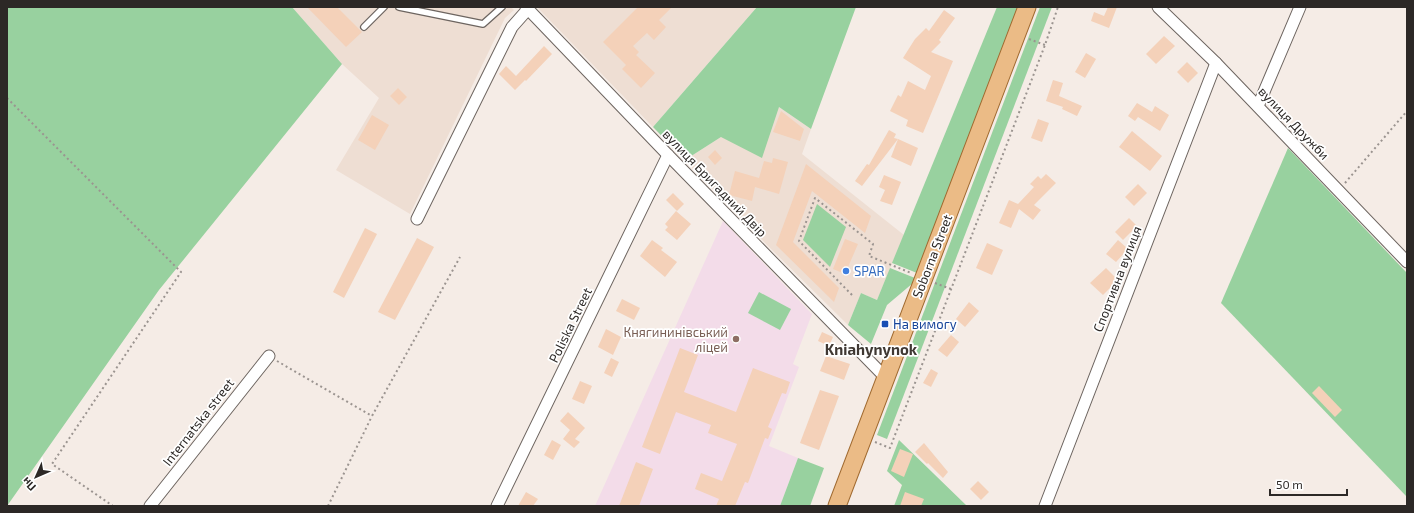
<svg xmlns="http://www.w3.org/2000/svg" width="1414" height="513" font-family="'Exo 2',sans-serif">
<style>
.built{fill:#eeded3}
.education{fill:#f3dce9}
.green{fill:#98d19f}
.building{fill:#f4d1b9}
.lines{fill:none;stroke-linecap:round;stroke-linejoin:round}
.service-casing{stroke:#6d6560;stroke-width:8}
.minor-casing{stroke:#6d6560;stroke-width:13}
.primary-casing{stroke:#a06a30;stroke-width:19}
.path{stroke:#9b9490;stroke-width:2;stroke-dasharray:2 3;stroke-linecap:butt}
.service{stroke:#fff;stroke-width:5.5}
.minor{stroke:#fff;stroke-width:11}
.primary{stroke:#ebbb86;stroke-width:17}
.shop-dot{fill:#3f7fe0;stroke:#fff;stroke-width:1.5}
.transit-dot{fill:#1a4fb4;stroke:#fff;stroke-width:1.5}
.education-dot{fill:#8d6e63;stroke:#fff;stroke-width:1.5}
.labels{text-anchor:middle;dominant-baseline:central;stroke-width:3.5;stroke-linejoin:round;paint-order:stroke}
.street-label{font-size:13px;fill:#2c2826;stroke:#fff}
.shop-label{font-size:13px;fill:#366cbe;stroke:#fff;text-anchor:start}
.transit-label{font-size:13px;fill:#164399;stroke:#fff;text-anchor:start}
.education-label{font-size:13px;fill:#785e54;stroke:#fff;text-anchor:end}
.quarter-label{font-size:15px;font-weight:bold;fill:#3f3833;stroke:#fff}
</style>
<rect width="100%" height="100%" fill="#f5ece6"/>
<g class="built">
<path d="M292 7H511L514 10 505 18 410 214 336 170 379 98 342 64Z"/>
<path d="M537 7H757L653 127Z"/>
<path d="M779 107 811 129 802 154 904 235 877 300 861 293 848 325 768 246 685 160 721 137Z"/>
</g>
<path class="education" d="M723 221 812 314 793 364 799 367 769 446 798 458 780 506H595Z"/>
<g class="green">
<path d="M7 7H292L342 64 159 290 7 506Z"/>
<path d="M757 7H856L811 129 779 107 762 158 721 137 685 160 653 127Z"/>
<path d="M997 7H1018L917 273 892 263Z"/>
<path d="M1040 7H1052L887 439 877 435Z"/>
<path d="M1288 148 1407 273V497L1221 303Z"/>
<path d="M817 204 846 227 830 267 803 240Z"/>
<path d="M890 268 915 278 913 283 887 305 871 344 848 325 861 293 877 300Z"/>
<path d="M759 292 791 309 780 330 748 313Z"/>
<path d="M899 440 967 506H894L902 485 887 471Z"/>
<path d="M798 458 824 468 810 506H780Z"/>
</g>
<g class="building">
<path d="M307 7H337L362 32 346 47Z"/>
<path d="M638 7H672L659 20 666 27 654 40 647 33 633 46 639 52 636 55 655 73 641 88 622 69 626 65 603 42Z"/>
<path d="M1108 7H1117L1109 28 1091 21 1094 12 1104 16Z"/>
<path d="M944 10 955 18 939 40 941 42 931 52 953 61 923 133 906 126 908 120 890 111 898 95 901 97 908 81 925 90 931 76 903 58 915 39 926 28 929 31Z"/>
<path d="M1164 36 1175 46 1156 64 1146 54Z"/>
<path d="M544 46 552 54 526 81 525 80 515 90 499 74 506 66 516 76Z"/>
<path d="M1086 53 1096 59 1085 78 1075 72Z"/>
<path d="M1187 62 1198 73 1188 83 1177 72Z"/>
<path d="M1053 80 1063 83 1059 96 1082 106 1077 116 1062 109 1063 107 1046 101Z"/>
<path d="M398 88 407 97 399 105 390 96Z"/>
<path d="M1137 103 1152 112 1155 106 1169 115 1160 131 1138 117 1135 121 1128 116Z"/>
<path d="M781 111 804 129 800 141 773 132Z"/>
<path d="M372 115 389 125 375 150 358 140Z"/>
<path d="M1038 119 1049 123 1042 142 1031 138Z"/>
<path d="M889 130 896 134 894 138 898 139 862 186 855 181 867 164 869 165Z"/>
<path d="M1132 131 1162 156 1150 171 1119 147Z"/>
<path d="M898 139 918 148 911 166 891 157Z"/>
<path d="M715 150 722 158 715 165 708 157Z"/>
<path d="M773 158 788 162 779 194 755 187 752 201 729 195 735 171 759 178 764 161 772 163Z"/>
<path d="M806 164 871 216 865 233 812 191 793 242 839 288 834 302 776 245Z"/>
<path d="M1046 174 1056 183 1034 205 1041 210 1033 220 1019 209 1011 228 999 223 1009 200 1018 204 1034 187 1030 184 1038 176 1041 179Z"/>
<path d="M884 175 901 182 892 205 880 201 885 190 879 187Z"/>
<path d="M1138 184 1147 193 1134 206 1125 197Z"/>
<path d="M673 193 684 204 677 211 666 200Z"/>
<path d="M676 211 691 224 677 240 665 230 668 227 665 224Z"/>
<path d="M1129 218 1137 226 1123 240 1115 232Z"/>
<path d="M365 228 377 234 344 298 333 292Z"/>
<path d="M417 238 434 247 395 320 378 312Z"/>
<path d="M845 239 858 244 845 274 833 269Z"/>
<path d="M652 240 663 248 661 250 677 262 665 277 640 256Z"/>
<path d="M1118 240 1128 249 1116 262 1106 254Z"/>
<path d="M987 243 1003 250 992 275 976 268Z"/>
<path d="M1106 268 1118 280 1103 295 1090 283Z"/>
<path d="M622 299 640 308 634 320 616 311Z"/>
<path d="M969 302 979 311 965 327 956 319Z"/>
<path d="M606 329 621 337 613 355 598 347Z"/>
<path d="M822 332 833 337 829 346 818 341Z"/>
<path d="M951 335 959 342 947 357 938 350Z"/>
<path d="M680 348 698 355 684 392 736 412 753 368 790 382 786 394 782 393 768 427 772 429 768 439 765 438 748 483 745 482 735 506H716L719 499 695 489 701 473 722 481 737 444 708 433 711 425 676 412 660 454 642 447Z"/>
<path d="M826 356 850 364 844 380 820 371Z"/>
<path d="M611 358 619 362 612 377 604 373Z"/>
<path d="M931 369 938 373 931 387 923 383Z"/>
<path d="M580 381 592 386 584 404 572 399Z"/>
<path d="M1319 386 1342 410 1335 417 1312 393Z"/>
<path d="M820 390 839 396 819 450 800 443Z"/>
<path d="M568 412 585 428 575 439 580 442 574 448 563 439 570 430 560 421Z"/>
<path d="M552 440 561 445 553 460 544 455Z"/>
<path d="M924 443 948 472 943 478 928 463 927 464 915 452Z"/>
<path d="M900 449 913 454 904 477 891 471Z"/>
<path d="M636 462 653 469 639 506H619Z"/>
<path d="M978 481 989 492 981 500 970 489Z"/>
<path d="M526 492 538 499 533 506H518Z"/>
<path d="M905 492 924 499 921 506H900Z"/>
</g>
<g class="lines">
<defs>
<g id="service">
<path d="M399 7 483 24 502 7"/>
<path d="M364 27 384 7"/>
</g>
<g id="minor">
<path d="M526 7 668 155 885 377"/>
<path d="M1158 7 1216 63 1407 262"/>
<path d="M1258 106 1300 7"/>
<path d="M417 219 512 27 528 9"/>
<path d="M150 506 269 356"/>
<path d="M497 506 668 155"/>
<path d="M1045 506 1216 63"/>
</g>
<path id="primary" d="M837 506 1027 7"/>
</defs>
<use href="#service" class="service-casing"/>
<use href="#minor" class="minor-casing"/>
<use href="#primary" class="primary-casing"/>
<g class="path">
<path d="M1029 39 1045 45"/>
<path d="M7 98 181 272 52 464 113 506"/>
<path d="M1345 183 1407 111"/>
<path d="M935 283 951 289"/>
<path d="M852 295 799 241 815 198 873 244 869 256 911 273"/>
<path d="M277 361 372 416 460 257"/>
<path d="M875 442 890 448 1045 45 1058 7"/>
<path d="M328 506 372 416"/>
</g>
<use href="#service" class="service"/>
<use href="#minor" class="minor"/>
<use href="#primary" class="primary"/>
</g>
<circle class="shop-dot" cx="846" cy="271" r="4"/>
<rect class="transit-dot" x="881" y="320" width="8" height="8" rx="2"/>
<circle class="education-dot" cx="736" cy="339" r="4"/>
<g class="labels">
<g class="street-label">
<text transform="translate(1294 123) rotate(46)">вулиця Дружби</text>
<text transform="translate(715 183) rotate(46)">вулиця Бригадний Двір</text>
<text transform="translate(932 256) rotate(-69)">Soborna Street</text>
<text transform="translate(1117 279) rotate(-69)">Спортивна вулиця</text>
<text transform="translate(570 325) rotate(-64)">Poliska Street</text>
<text transform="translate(198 422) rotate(-52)">Internatska street</text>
</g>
<g class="shop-label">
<text x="854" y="271">SPAR</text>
</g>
<g class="transit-label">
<text x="893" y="324">На вимогу</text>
</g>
<g class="education-label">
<text x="728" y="332">Княгининівський<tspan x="728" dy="15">ліцей</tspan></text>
</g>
<g class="quarter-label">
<text x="871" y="349">Kniahynynok</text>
</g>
</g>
<rect width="1414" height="513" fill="none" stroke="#2c2826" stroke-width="16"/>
<g transform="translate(36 477) rotate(225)" stroke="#ffffff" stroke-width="3" paint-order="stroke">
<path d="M0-3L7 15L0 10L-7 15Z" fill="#2c2826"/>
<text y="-6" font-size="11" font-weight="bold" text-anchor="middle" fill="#2c2826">Пн</text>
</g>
<path d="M1270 489v6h77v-6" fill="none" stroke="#2c2826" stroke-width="2"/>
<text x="1276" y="489" font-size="12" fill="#2c2826" stroke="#ffffff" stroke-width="3" paint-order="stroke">50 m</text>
</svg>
